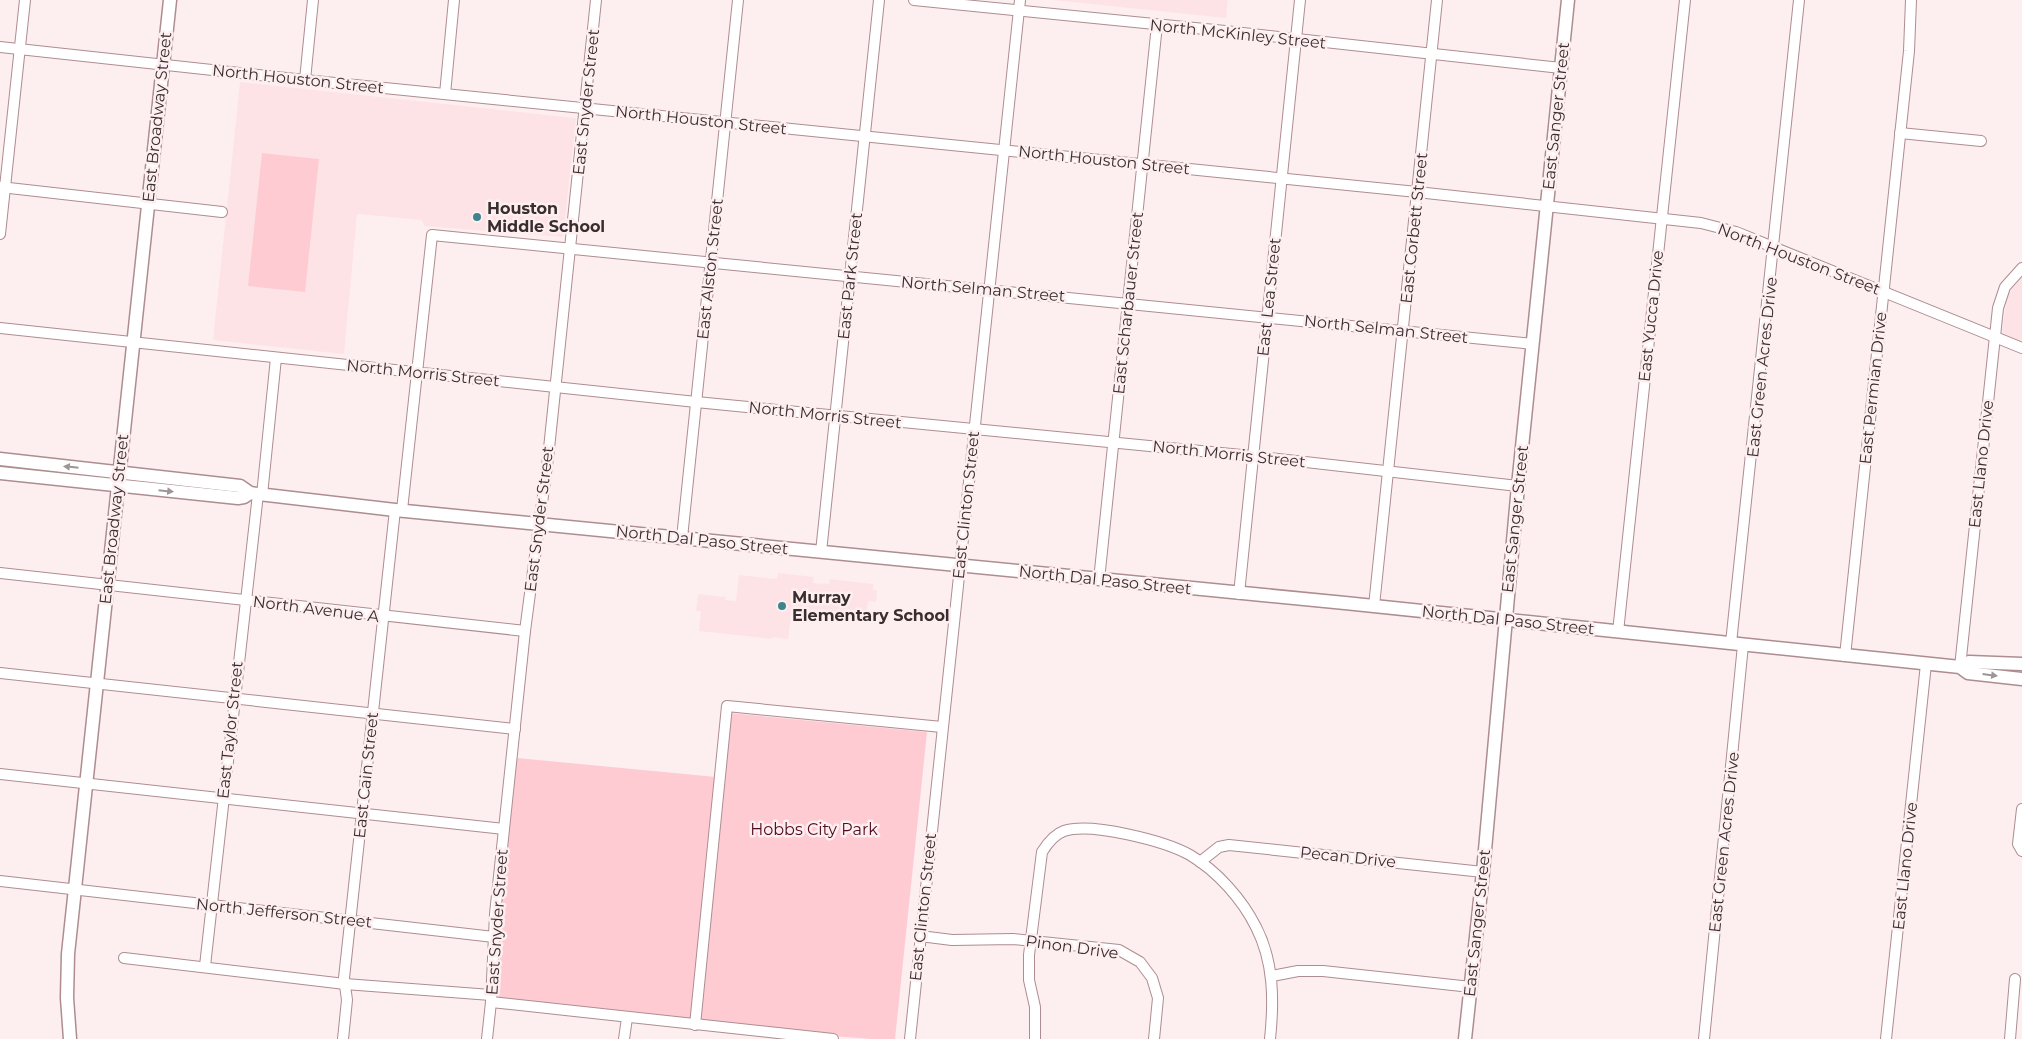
<svg xmlns="http://www.w3.org/2000/svg" width="2022" height="1039" font-family="Montserrat,sans-serif">
<style>
.built{fill:#fee3e6}
.green{fill:#fecbd3}
.lines{fill:none;stroke-linecap:round;stroke-linejoin:round}
.minor-casing{stroke:#ad8d91;stroke-width:12}
.major-casing{stroke:#ad8d91;stroke-width:15}
.minor{stroke:#fff;stroke-width:10}
.major{stroke:#fff;stroke-width:12}
.oneway{fill:#9c9697}
.poi-dot{fill:#3d848d;stroke:#fdeef0;stroke-width:2}
.labels{text-anchor:middle;dominant-baseline:central;stroke-width:5;stroke-linejoin:round;paint-order:stroke}
.street-label{font-size:16px;fill:#3a2d2f;stroke:#fdeef0}
.poi-label{font-size:16px;font-weight:bold;fill:#3a2d2f;stroke:#fdeef0;text-anchor:start}
.park-label{font-size:16px;fill:#520a21;stroke:#fdeef0}
</style>
<rect width="100%" height="100%" fill="#fdeef0"/>
<g class="built">
<path d="M1052 0H1228L1226 18Z"/>
<path d="M240 82 576 118 563 237 424 226 422 220 357 214 344 354 213 340Z"/>
<path d="M2022 277V343L2005 337 2002 332 2007 296Z"/>
<path d="M778 573 814 577 813 583 829 584 830 579 873 584V590H877L876 602 868 601 866 618 792 610 788 639 772 637V639L699 631 701 611H696L698 594 726 597 725 600 736 601 739 575 777 579Z"/>
</g>
<g class="green">
<path d="M262 153 319 159 305 292 248 286Z"/>
<path d="M729 713 927 732 895 1039H871L704 1026 699 1014 698 1022 494 1001 500 905 517 758 716 777Z"/>
</g>
<g class="lines">
<defs>
<g id="minor">
<path d="M914 0 1225 31 1561 68"/>
<path d="M0 47 305 80 1417 192 1701 223 1736 232 2022 348"/>
<path d="M305 80 313 0"/>
<path d="M445 94 454 0"/>
<path d="M1900 133 1981 141"/>
<path d="M0 187 222 212"/>
<path d="M0 234 25 0"/>
<path d="M0 328 696 402 1252 456 1518 486"/>
<path d="M262 495 276 358"/>
<path d="M402 510 432 235 1533 344"/>
<path d="M682 538 738 0"/>
<path d="M821 552 879 0"/>
<path d="M0 573 525 631"/>
<path d="M1099 580 1157 25"/>
<path d="M1239 594 1300 0"/>
<path d="M1374 606 1437 0"/>
<path d="M1618 632 1685 0"/>
<path d="M1731 643 1799 0"/>
<path d="M1845 656 1909 51 1911 0"/>
<path d="M1960 667 1998 308 2005 287 2022 268"/>
<path d="M0 673 515 729"/>
<path d="M0 774 504 829"/>
<path d="M2022 809 2018 844 2022 851"/>
<path d="M1200 862 1219 847 1229 845 1483 872"/>
<path d="M0 881 494 937"/>
<path d="M920 936 952 940 1013 939 1119 950 1140 962 1152 978 1158 998 1154 1039"/>
<path d="M124 958 345 984 491 995"/>
<path d="M205 966 258 494"/>
<path d="M1272 976 1298 971H1323L1471 987"/>
<path d="M491 1002 833 1039"/>
<path d="M695 1025 727 706 942 727"/>
<path d="M343 1039 347 1000 344 978 395 510"/>
<path d="M487 1039 491 1002 495 914 525 631 548 458 596 0"/>
<path d="M624 1039 627 1018"/>
<path d="M910 1039 1020 0"/>
<path d="M1035 1039V1007L1029 980V955L1042 852C1047 844 1055 834 1064 831 1091 822 1165 841 1190 855 1217 871 1242 899 1256 927 1274 962 1274 1001 1270 1039"/>
<path d="M1704 1039 1743 645"/>
<path d="M1886 1039 1926 664"/>
<path d="M2010 1039 2015 979"/>
</g>
<g id="major">
<path d="M0 459 240 486 250 493 395 510 1345 603 1960 667 1968 673 2022 679"/>
<path d="M0 473 238 498 244 497 250 493"/>
<path d="M1960 667 1969 662 2022 664"/>
<path d="M70 1039 67 998 68 954 170 0"/>
<path d="M1465 1039 1483 872 1518 486 1568 0"/>
</g>
</defs>
<use href="#minor" class="minor-casing"/>
<use href="#major" class="major-casing"/>
<use href="#minor" class="minor"/>
<use href="#major" class="major"/>
</g>
<defs><path id="oneway-solid" d="M-6-.8H1V-3.2L6.5 0L1 3.2V.8H-6Z" transform="scale(1.25)"/></defs>
<g class="oneway">
<use href="#oneway-solid" transform="translate(71 467) rotate(-174)"/>
<use href="#oneway-solid" transform="translate(166 491) rotate(6)"/>
<use href="#oneway-solid" transform="translate(1990 675) rotate(7)"/>
</g>
<g class="poi-dot">
<circle cx="477" cy="217" r="5"/>
<circle cx="782" cy="606" r="5"/>
</g>
<g class="labels">
<g class="street-label">
<text transform="translate(1238 34) rotate(6)">North McKinley Street</text>
<text transform="translate(298 79) rotate(6)">North Houston Street</text>
<text transform="translate(586 102) rotate(-84)">East Snyder Street</text>
<text transform="translate(1556 116) rotate(-84)">East Sanger Street</text>
<text transform="translate(157 117) rotate(-84)">East Broadway Street</text>
<text transform="translate(701 120) rotate(6)">North Houston Street</text>
<text transform="translate(1104 160) rotate(6)">North Houston Street</text>
<text transform="translate(1414 228) rotate(-84)">East Corbett Street</text>
<text transform="translate(1799 259) rotate(21)">North Houston Street</text>
<text transform="translate(710 269) rotate(-84)">East Alston Street</text>
<text transform="translate(850 276) rotate(-84)">East Park Street</text>
<text transform="translate(983 289) rotate(5)">North Selman Street</text>
<text transform="translate(1269 297) rotate(-84)">East Lea Street</text>
<text transform="translate(1128 303) rotate(-84)">East Scharbauer Street</text>
<text transform="translate(1651 316) rotate(-84)">East Yucca Drive</text>
<text transform="translate(1386 329) rotate(6)">North Selman Street</text>
<text transform="translate(1762 367) rotate(-84)">East Green Acres Drive</text>
<text transform="translate(423 373) rotate(6)">North Morris Street</text>
<text transform="translate(1873 388) rotate(-84)">East Permian Drive</text>
<text transform="translate(825 415) rotate(6)">North Morris Street</text>
<text transform="translate(1229 454) rotate(6)">North Morris Street</text>
<text transform="translate(1981 464) rotate(-84)">East Llano Drive</text>
<text transform="translate(966 505) rotate(-84)">East Clinton Street</text>
<text transform="translate(114 519) rotate(-84)">East Broadway Street</text>
<text transform="translate(539 519) rotate(-83)">East Snyder Street</text>
<text transform="translate(1515 519) rotate(-84)">East Sanger Street</text>
<text transform="translate(702 540) rotate(6)">North Dal Paso Street</text>
<text transform="translate(1105 580) rotate(6)">North Dal Paso Street</text>
<text transform="translate(316 609) rotate(7)">North Avenue A</text>
<text transform="translate(1508 620) rotate(6)">North Dal Paso Street</text>
<text transform="translate(230 730) rotate(-84)">East Taylor Street</text>
<text transform="translate(366 775) rotate(-84)">East Cain Street</text>
<text transform="translate(1724 842) rotate(-84)">East Green Acres Drive</text>
<text transform="translate(1348 857) rotate(6)">Pecan Drive</text>
<text transform="translate(1905 866) rotate(-84)">East Llano Drive</text>
<text transform="translate(923 907) rotate(-84)">East Clinton Street</text>
<text transform="translate(284 913) rotate(6)">North Jefferson Street</text>
<text transform="translate(497 922) rotate(-86)">East Snyder Street</text>
<text transform="translate(1477 923) rotate(-84)">East Sanger Street</text>
<text transform="translate(1072 947) rotate(8)">Pinon Drive</text>
</g>
<g class="poi-label">
<text x="487" y="208">Houston<tspan x="487" dy="18">Middle School</tspan></text>
<text x="792" y="597">Murray<tspan x="792" dy="18">Elementary School</tspan></text>
</g>
<g class="park-label">
<text x="814" y="829">Hobbs City Park</text>
</g>
</g>
</svg>
